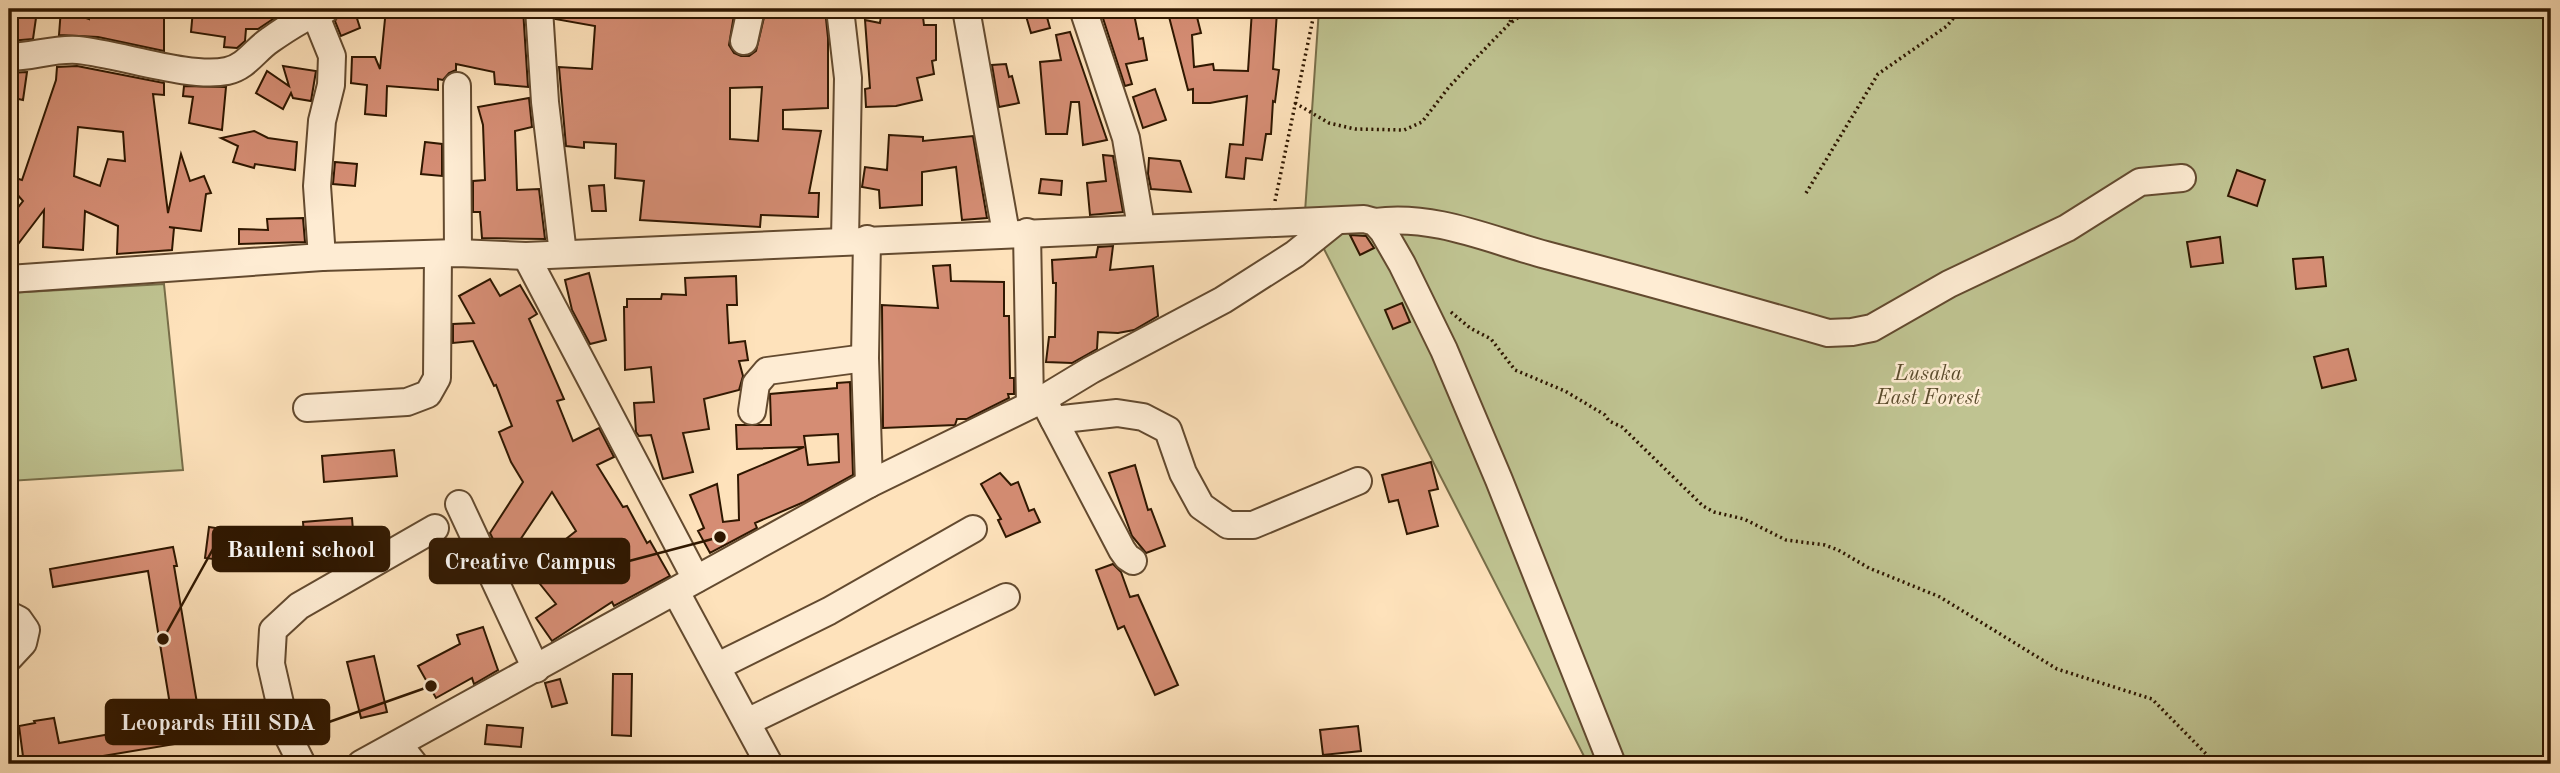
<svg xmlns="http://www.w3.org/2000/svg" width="2560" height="773" font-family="'Old Standard TT',serif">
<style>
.green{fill:#bfc391;stroke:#776d48;stroke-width:2}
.building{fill:#d58d74;stroke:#2f1700;stroke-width:2;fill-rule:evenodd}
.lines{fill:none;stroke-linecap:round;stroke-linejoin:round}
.minor-casing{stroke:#634a2f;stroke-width:30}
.path{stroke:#2f1700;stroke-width:3.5;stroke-dasharray:2 3.5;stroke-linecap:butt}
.minor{stroke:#feecd3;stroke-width:26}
.labels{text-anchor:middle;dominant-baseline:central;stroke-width:5;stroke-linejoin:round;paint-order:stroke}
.park-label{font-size:21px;font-style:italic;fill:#5a4b2c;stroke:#feecd3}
.leader{fill:none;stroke:#2f1700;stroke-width:2.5}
.callout-dot{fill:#2f1700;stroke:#feecd3;stroke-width:2.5}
.callout{fill:#2f1700;stroke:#2f1700;stroke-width:2.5}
.callout-label{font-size:23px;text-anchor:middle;font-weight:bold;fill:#fff}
</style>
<rect width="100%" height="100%" fill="#fee2bb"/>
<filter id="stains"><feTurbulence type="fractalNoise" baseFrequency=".00286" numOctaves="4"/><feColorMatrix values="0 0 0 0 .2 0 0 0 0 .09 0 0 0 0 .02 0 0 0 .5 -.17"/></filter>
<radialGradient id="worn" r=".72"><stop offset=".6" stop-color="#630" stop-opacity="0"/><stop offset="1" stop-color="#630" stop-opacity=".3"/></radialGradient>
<g class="green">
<path d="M1319 9H2551V764H1588L1305 212Z"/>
<path d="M164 284 183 470 9 481V293Z"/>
</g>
<g class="building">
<path d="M61 9 89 19V9H129L128 13 164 12V51L98 37 59 35Z"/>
<path d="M215 9H277L279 15 258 29H246L245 41 237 48 224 47 225 37 191 32 193 10 215 13Z"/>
<path d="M348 9H354L360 28 341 36 335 21 341 11Z"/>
<path d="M386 9H523L528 87 495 84 494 72 456 64V70L449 73 443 80 438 79V90L387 86 386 116 365 114 367 85 351 83 352 57H375L380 69Z"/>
<path d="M555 9H735L729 45 734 53 741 56H749L756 51 766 9 777 11 825 9 828 38V108L783 110V129L821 131 809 193H819L818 217 761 215 760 227 640 220 644 181 615 178 616 144 584 142V148L566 146 559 67 592 69 595 26 555 19ZM762 87 758 141 730 139V88Z"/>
<path d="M882 9H922L924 25H936V60L932 61 934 74 917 78 922 100 896 106 866 107 865 89 870 88 865 20 880 23Z"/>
<path d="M1100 9H1133L1139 39 1143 38 1147 60 1126 64 1132 84 1125 86Z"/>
<path d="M1167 9H1195L1201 33 1192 35 1194 67 1213 64 1214 70 1248 71 1252 10 1277 12 1273 69 1279 70 1275 102 1273 101 1271 134H1266L1262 160 1246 158 1244 179 1226 177 1230 144 1243 145 1247 96 1210 103H1193V89L1188 90Z"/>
<path d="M1045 10 1050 28 1031 33 1026 16Z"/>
<path d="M9 18H36L33 39 9 41Z"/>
<path d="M1070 32 1094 102 1107 140 1083 145 1079 102H1071L1067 134H1046L1040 62 1061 60 1056 35Z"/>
<path d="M1006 64 1009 77 1012 76 1019 103 999 107 992 65Z"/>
<path d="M77 66 164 83V95L153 94 168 213 181 154 190 181 204 176 211 193 206 194 201 231 169 227 174 228 172 250 117 254 118 226 85 211 83 250 43 247 44 210 9 256V219L23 201 9 185V176L22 180 56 80 57 67ZM78 127 123 132 125 161 108 159 100 186 74 176Z"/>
<path d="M283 66 316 71 311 101 293 98 291 93 283 109 256 93 267 71 289 86Z"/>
<path d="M27 72 23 100 9 97V73Z"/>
<path d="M184 86 226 87 222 130 189 123 193 97 183 96Z"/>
<path d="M1155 89 1166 120 1143 128 1133 97Z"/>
<path d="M529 98 532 127 515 131 517 190 539 189 545 239 482 238 480 212H473V181L485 180 483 125 478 107Z"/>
<path d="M254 131 268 138 297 142 295 170 255 164 254 168 233 162 238 146 221 138Z"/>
<path d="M889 135 923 137V141L973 136 987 218 962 220 956 167 922 172V205L880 208 879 190 862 187 865 167 887 170Z"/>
<path d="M425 142 442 144V176L421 174Z"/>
<path d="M1103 155 1113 156 1123 212 1090 215 1087 183 1106 181Z"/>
<path d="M1149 158 1180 161 1191 192 1151 189 1148 174Z"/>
<path d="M335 162 357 164 355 186 333 184Z"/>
<path d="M2237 170 2265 180 2257 206 2228 196Z"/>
<path d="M1041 179 1062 181 1061 195 1039 193Z"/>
<path d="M604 185 606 211H592L589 186Z"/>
<path d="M303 218 305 242 239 244V229L268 230 267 219Z"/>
<path d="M1350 235 1366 236 1374 248 1360 255Z"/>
<path d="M2220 237 2223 263 2191 267 2187 242Z"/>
<path d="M1113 246 1110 270 1153 266 1158 316 1134 330 1118 333 1098 332 1097 349 1072 363 1046 362 1049 337H1055L1056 283H1053L1052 260 1096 257 1098 247Z"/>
<path d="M2323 257 2326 286 2296 289 2293 259Z"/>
<path d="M950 265 951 281 1004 282V316H1009L1010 378H1014V394H1008L1009 398 967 419H957L955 425 883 428 882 305 938 308 933 266Z"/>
<path d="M589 273 606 340 590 344 572 310 565 280Z"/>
<path d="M736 276 737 305H727L729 343 745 341 748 360 739 361 743 376 739 390 704 399 709 429 683 433 693 472 663 479 651 435 639 436 636 432 634 403 654 402 651 367 625 370 624 307H627V299H661L662 294 686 295 685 278Z"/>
<path d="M490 279 500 296 520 285 537 314 529 319 564 399 557 401 573 441 599 428 614 457 597 465 623 507 627 506 647 543 650 541 670 576 614 606 612 602 552 641 536 618 556 604 528 569 576 531 552 492 508 558H502L490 533 523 482 511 462 499 432 512 426 496 385 494 386 473 341 453 343V324L474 323 459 296Z"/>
<path d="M1402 303 1410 322 1393 329 1385 310Z"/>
<path d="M2348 349 2356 380 2322 388 2314 357Z"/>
<path d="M850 382 853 475 804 502 755 523 757 528 710 553 698 531 704 528 690 495 717 484 723 522 739 520 738 475 804 447 737 449 736 425H771L770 394 837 388V383ZM838 434 839 462 808 465 804 436Z"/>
<path d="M394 450 397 476 324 482 322 456Z"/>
<path d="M1431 462 1438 489 1429 491 1438 526 1407 534 1398 500 1389 502 1382 475Z"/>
<path d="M1135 465 1148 510 1151 509 1165 546 1146 553 1132 536 1109 473Z"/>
<path d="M1000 473 1011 485 1018 482 1029 511 1034 509 1040 522 1006 537 998 520 1001 519 981 484Z"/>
<path d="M352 518 354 544 305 548 303 522Z"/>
<path d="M209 527 249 533 245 563 205 558Z"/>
<path d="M173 547 177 566H174L197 703 193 704 199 740 67 762 24 764 19 726 35 723 34 721 54 718 59 743 173 723 148 571 53 587 50 569Z"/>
<path d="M1113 564 1121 572 1130 597 1138 595 1178 685 1155 695 1124 626 1118 629 1096 570Z"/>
<path d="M483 627 498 670 474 684 472 678 436 698 418 666 460 644 457 635Z"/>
<path d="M374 656 387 712 361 718 347 662Z"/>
<path d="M613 674H632L631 736 612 735Z"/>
<path d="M560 679 567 703 552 707 545 683Z"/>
<path d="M487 725 523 728 521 747 485 744Z"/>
<path d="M1358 726 1361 751 1323 755 1320 730Z"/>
</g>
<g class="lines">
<defs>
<g id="minor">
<path d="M313 9 332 56 331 85 322 121 317 186 322 257"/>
<path d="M539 9 545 102 563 254"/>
<path d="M840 9 848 78 845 240"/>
<path d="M966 9 1006 233"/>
<path d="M1083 9 1126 138 1141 227"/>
<path d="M744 41 751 9"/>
<path d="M9 57C32 57 54 48 78 50 120 54 189 79 227 71 246 67 255 50 270 40 287 28 307 15 326 9"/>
<path d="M457 86 458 253"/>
<path d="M1375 222C1435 214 1490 240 1546 255 1640 280 1735 306 1828 333L1852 332 1872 328 1949 284 2067 228 2140 182 2182 178"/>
<path d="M1027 232 1030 405"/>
<path d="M867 239 865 358 869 484"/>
<path d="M526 256 696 579"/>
<path d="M9 279 322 257 458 253 526 256 1364 219 1375 222 1383 231 1402 264 1444 350 1499 480 1612 764"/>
<path d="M1047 407 1122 550 1127 557 1133 561"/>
<path d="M307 408 407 402 428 394 437 378 438 254"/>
<path d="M752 411 756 384 767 371 865 358"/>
<path d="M1054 420 1117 413 1143 417 1168 430 1183 473 1201 506 1228 525H1253L1358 481"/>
<path d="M459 504 536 669"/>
<path d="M676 592 769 764"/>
<path d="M9 615 19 620 26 630 23 643 9 658"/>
<path d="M718 666 829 611 973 529"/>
<path d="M747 722 1006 597"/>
<path d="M399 745 414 764"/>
<path d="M302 764 287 734 271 664 273 630 299 606 435 528"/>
<path d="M361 764 869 484 1043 399 1091 370 1223 300 1295 254 1336 221"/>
</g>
</defs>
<use href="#minor" class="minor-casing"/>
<g class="path">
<path d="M1510 22 1515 9"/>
<path d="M1295 103 1329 123 1355 129 1404 130 1422 122 1449 87 1477 57 1509 24 1530 9"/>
<path d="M1806 193 1878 74 1947 26 1961 9"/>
<path d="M1275 201 1315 9"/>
<path d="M1451 312 1470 328 1491 339 1515 370 1565 391 1605 415 1609 421 1622 427 1703 506 1714 512 1744 519 1786 540 1825 545 1838 550 1869 568 1940 597 2057 669 2152 699 2216 764"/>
</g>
<use href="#minor" class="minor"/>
</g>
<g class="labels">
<g class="park-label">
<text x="1928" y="374">Lusaka<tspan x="1928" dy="24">East Forest</tspan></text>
</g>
</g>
<path class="leader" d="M163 639L213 549M720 537L629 561M431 686L329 722"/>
<g class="callout-dot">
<circle cx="163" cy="639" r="7"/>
<circle cx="720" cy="537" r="7"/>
<circle cx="431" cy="686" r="7"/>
</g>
<g class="callout">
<rect x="213" y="527" width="176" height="44" rx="7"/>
<rect x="430" y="539" width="199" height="44" rx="7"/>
<rect x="106" y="700" width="223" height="44" rx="7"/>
</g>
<g class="callout-label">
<text x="301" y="557">Bauleni school</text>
<text x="530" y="569">Creative Campus</text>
<text x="218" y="730">Leopards Hill SDA</text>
</g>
<rect width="2560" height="773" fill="none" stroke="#fee2bb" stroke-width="35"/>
<rect x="10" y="10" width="2539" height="752" fill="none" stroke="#2f1700" stroke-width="3.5"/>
<rect x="18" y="18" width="2525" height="738" fill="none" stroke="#2f1700" stroke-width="2"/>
<rect width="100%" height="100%" filter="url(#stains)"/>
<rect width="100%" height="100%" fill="url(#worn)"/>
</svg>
